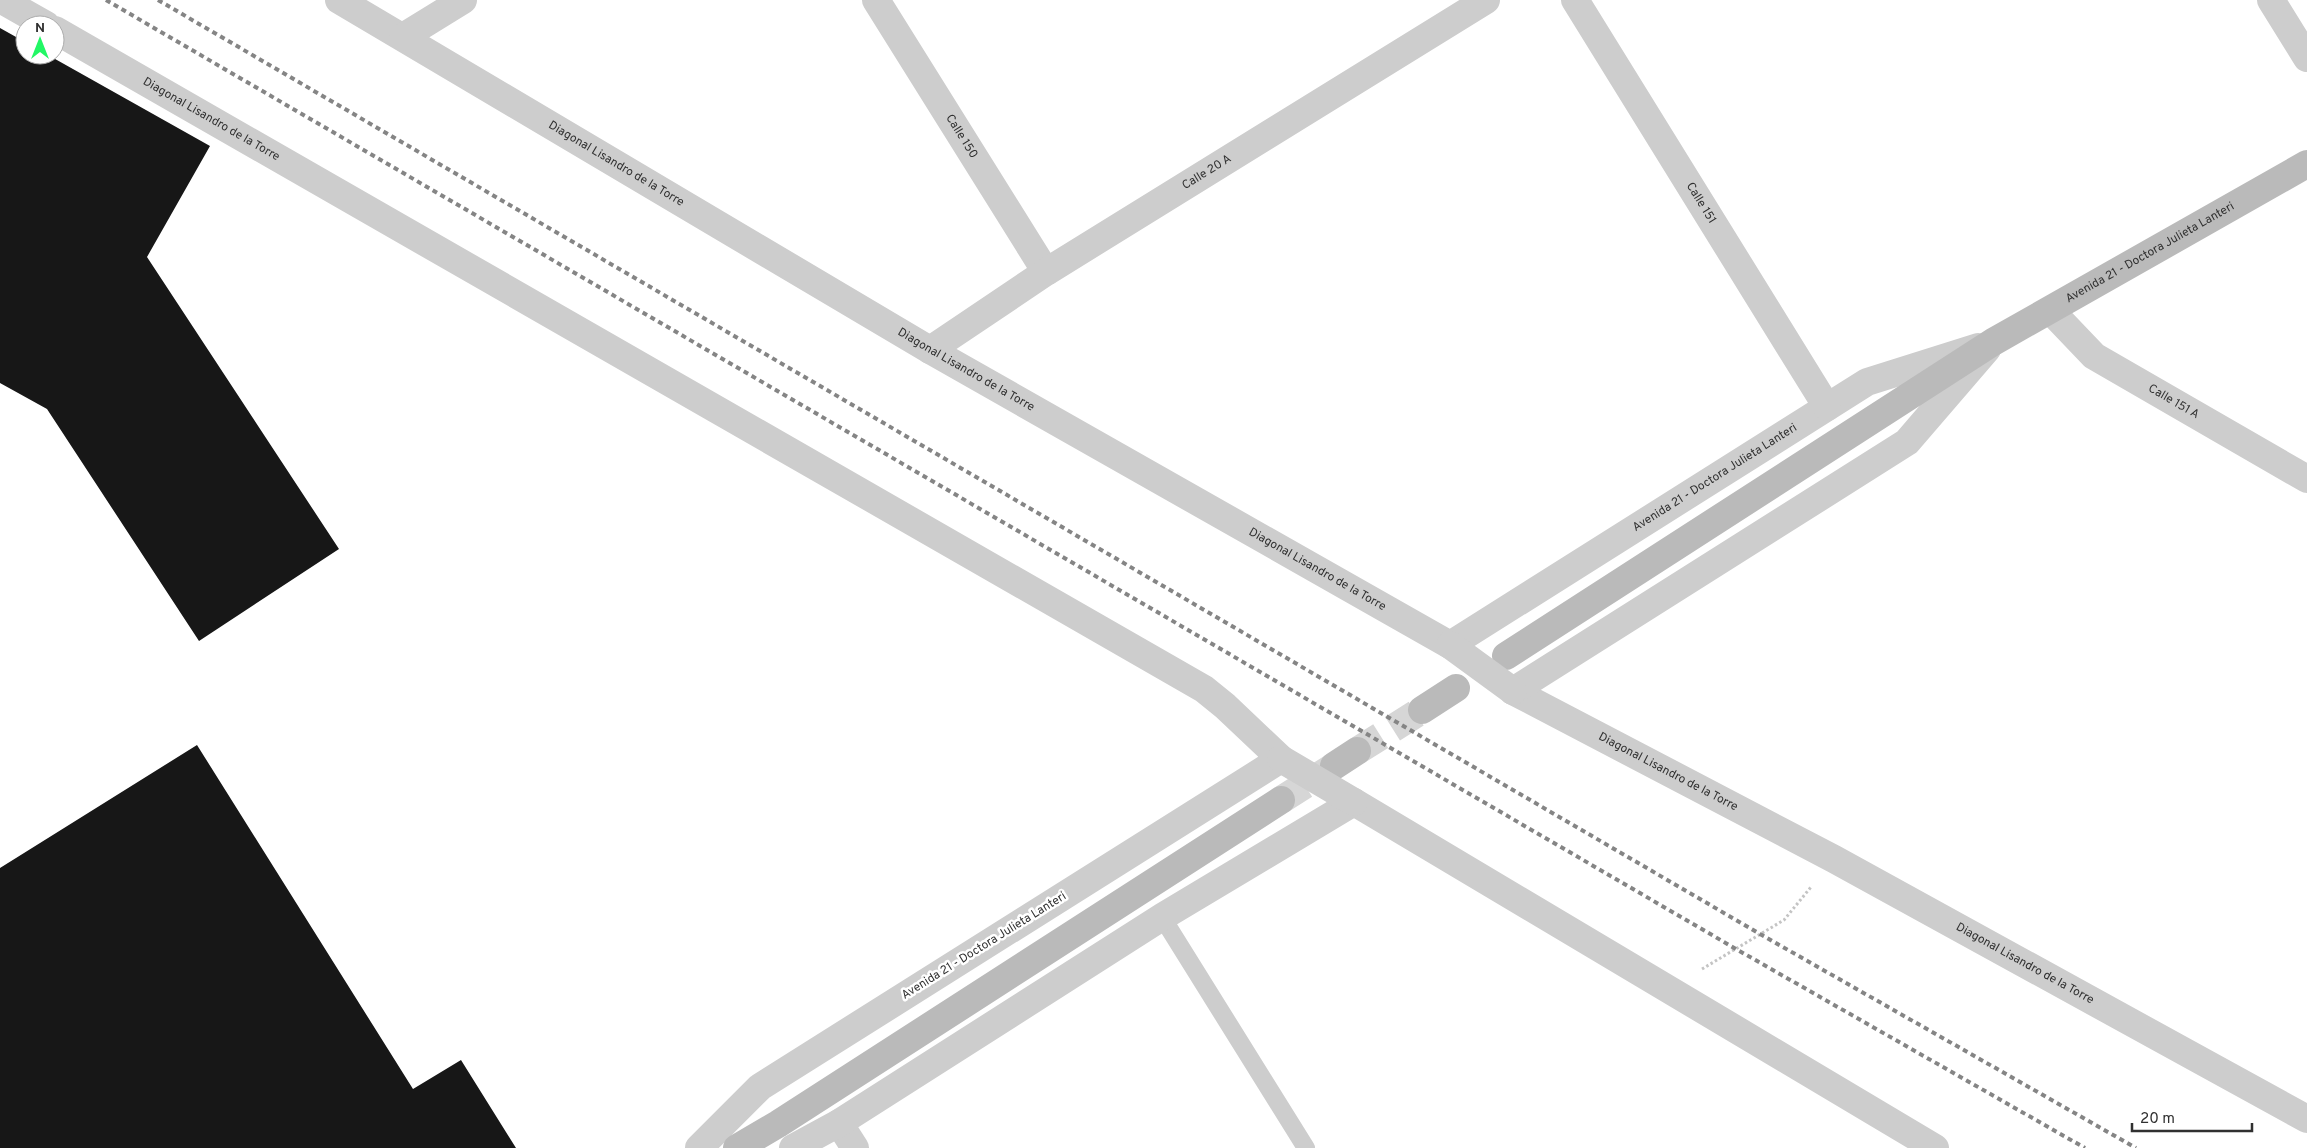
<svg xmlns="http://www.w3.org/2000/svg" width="2307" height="1148" font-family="Overpass,sans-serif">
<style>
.building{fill:#171717}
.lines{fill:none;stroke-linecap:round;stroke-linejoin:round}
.secondary-tunnel{stroke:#d6d6d6;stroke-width:28;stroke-dasharray:28 14;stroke-linecap:butt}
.path{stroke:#c4c4c4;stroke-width:3;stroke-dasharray:2.5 2.5;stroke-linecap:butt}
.service{stroke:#cdcdcd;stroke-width:18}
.minor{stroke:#cdcdcd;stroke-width:28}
.secondary{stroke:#bababa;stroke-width:28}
.rail{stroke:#858585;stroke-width:4;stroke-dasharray:5 4;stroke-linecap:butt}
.minor-bridge{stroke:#cdcdcd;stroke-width:28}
.labels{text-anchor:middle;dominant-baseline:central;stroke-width:5;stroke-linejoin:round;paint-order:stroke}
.street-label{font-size:12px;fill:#303030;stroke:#fff}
</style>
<rect width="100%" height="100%" fill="#fff"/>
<g class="building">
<path d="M0 28 25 42V55H48L210 146 147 257 339 549 199 641 47 409 0 383Z"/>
<path d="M197 745 413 1089 461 1060 516 1148H0V868Z"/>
</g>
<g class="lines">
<g class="secondary-tunnel">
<path d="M1357 751 1422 710"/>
<path d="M1281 800 1333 767"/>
</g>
<path class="path" d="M1702 969 1784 920 1811 887"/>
<path class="service" d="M1162 917 1306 1148"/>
<g class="minor">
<path d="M2 0 46 25"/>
<path id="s1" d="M339 0 930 350 1450 645 1867 382 1978 347"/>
<path id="s2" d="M876 0 1046 272"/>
<path id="s3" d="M1575 0 1827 407"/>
<path d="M2271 0 2307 58"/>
<path id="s4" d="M55 30 1204 689 1225 706 1281 759 760 1087 699 1148"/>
<path d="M403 37 463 0"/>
<path id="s5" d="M2051 311 2094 356 2307 479"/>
<path id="s6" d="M930 350 1046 272 1486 0"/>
<path id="s7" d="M1513 691 1834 859 2307 1119"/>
<path d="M1513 691 1907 442 1987 349"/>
<path d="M839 1123 855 1148"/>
<path d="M793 1148 839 1123 1162 917 1354 802 1935 1148"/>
</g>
<g class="secondary">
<path id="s8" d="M1506 656 1993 342 2307 164"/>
<path d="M1422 710 1456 688"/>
<path d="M1334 766 1357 751"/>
<path d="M737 1148 778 1124 1281 800"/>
</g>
<g class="rail">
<path d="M106 0 1736 949 2085 1148"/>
<path d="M158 0 1760 934 2136 1148"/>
</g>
<g class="minor-bridge">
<path d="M1450 645 1513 691"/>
<path d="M1281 759 1354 802"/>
</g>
</g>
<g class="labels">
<g class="street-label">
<text stroke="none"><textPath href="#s4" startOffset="180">Diagonal Lisandro de la Torre</textPath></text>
<text stroke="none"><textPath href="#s2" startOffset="161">Calle 150</textPath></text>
<text stroke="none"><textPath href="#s1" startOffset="322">Diagonal Lisandro de la Torre</textPath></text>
<text stroke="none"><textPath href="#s6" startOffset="329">Calle 20 A</textPath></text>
<text stroke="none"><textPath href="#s3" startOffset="239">Calle 151</textPath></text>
<text stroke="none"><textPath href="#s8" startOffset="760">Avenida 21 - Doctora Julieta Lanteri</textPath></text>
<text stroke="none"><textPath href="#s1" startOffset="728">Diagonal Lisandro de la Torre</textPath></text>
<text stroke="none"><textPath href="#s5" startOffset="154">Calle 151 A</textPath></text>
<text stroke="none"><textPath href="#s1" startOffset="1598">Avenida 21 - Doctora Julieta Lanteri</textPath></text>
<text stroke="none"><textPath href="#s1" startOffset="1132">Diagonal Lisandro de la Torre</textPath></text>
<text stroke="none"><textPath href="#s7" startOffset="175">Diagonal Lisandro de la Torre</textPath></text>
<text transform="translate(984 946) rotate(-32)">Avenida 21 - Doctora Julieta Lanteri</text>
<text stroke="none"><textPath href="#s7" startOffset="580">Diagonal Lisandro de la Torre</textPath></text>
</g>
</g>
<g transform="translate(40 40)"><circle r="24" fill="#ffffff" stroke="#acacac"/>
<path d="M0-4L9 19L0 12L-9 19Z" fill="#22f765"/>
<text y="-8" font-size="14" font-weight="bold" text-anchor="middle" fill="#303030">N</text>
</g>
<path d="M2132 1123v8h120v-8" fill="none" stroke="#303030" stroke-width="2.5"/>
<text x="2140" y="1123" font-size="15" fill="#303030" stroke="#ffffff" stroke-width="4" paint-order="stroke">20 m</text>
</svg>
